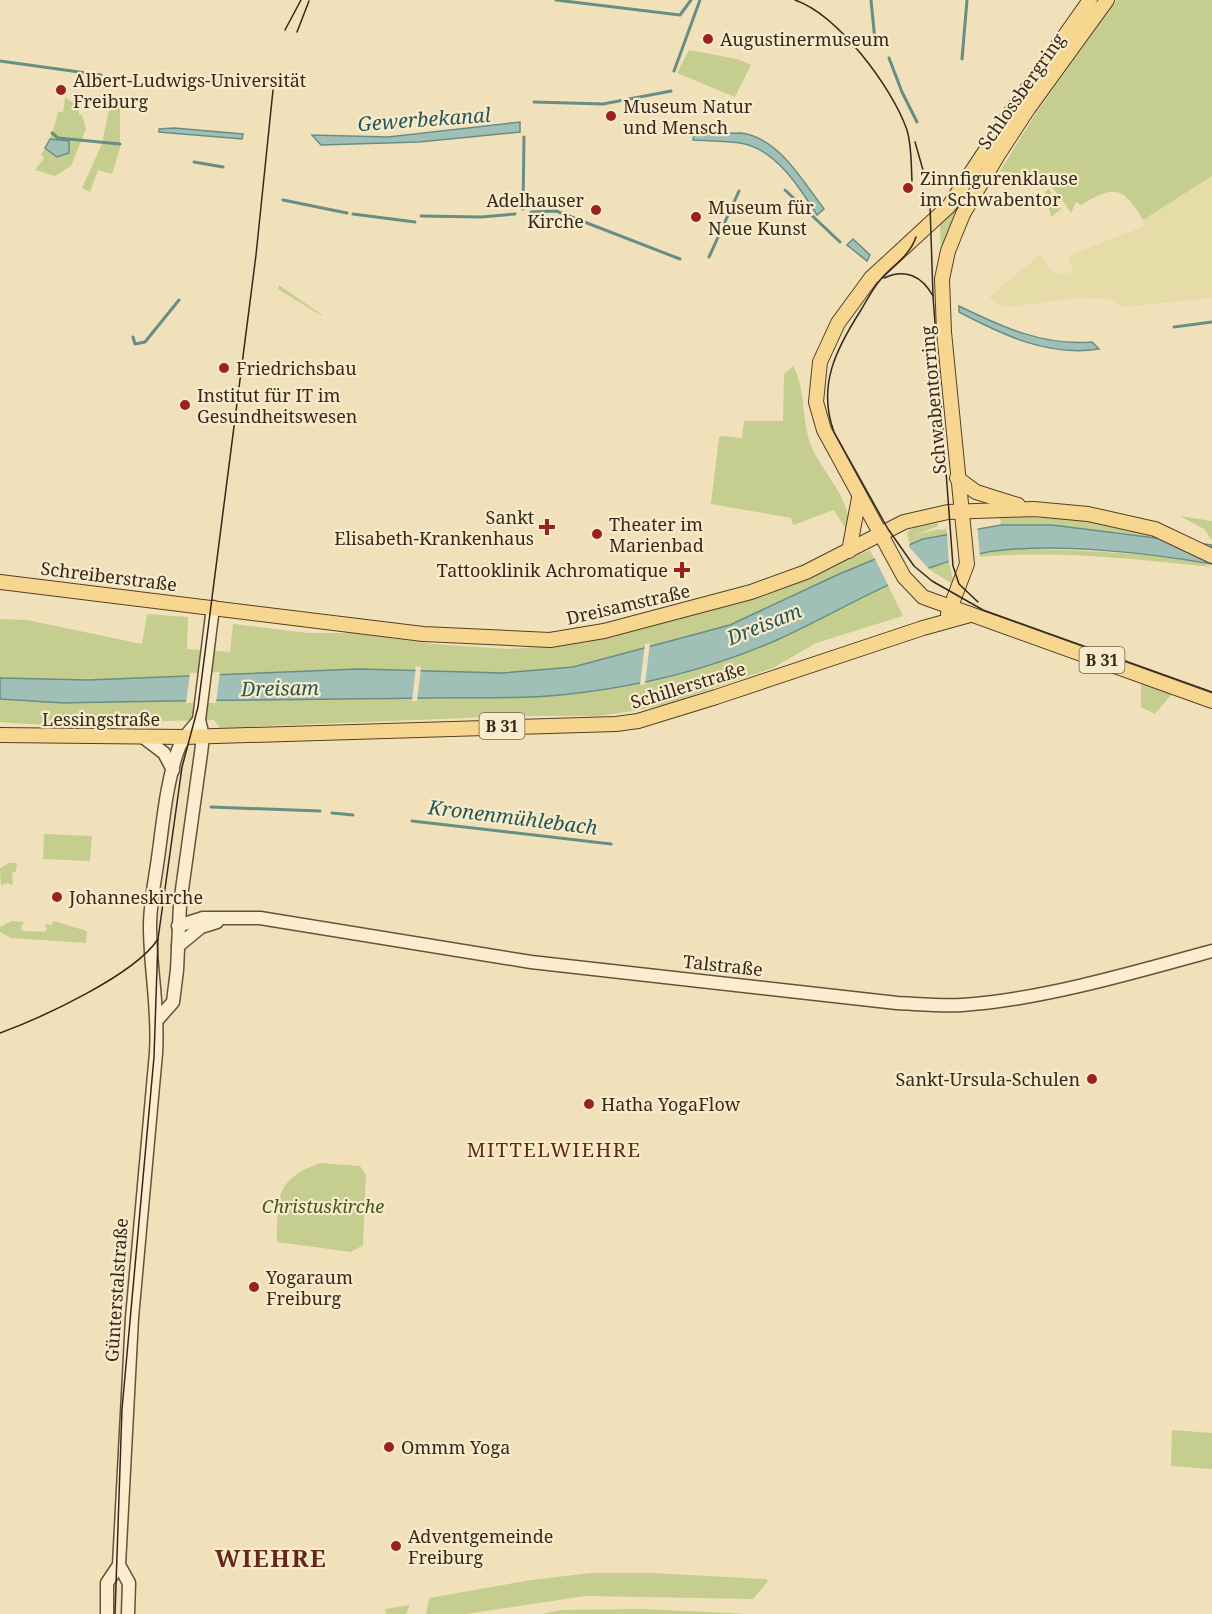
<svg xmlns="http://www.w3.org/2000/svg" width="1212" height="1614" font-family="'Noto Serif',serif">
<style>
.farmland{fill:#e6dca8}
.green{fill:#c6ce8f}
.water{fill:#a0c0b7;stroke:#678e85;stroke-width:1.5}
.pier{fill:#f0e1bb}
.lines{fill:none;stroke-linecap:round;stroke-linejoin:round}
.stream{stroke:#678e85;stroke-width:3}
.secondary-casing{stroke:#695138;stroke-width:15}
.primary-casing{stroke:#553e29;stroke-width:16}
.secondary{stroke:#fbeece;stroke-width:12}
.primary{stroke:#f7d78f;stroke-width:14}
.tram{stroke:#36281a;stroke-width:1.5}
.poi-dot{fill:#9a2121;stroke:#f7ebcb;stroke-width:2}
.labels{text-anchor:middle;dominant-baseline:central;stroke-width:4.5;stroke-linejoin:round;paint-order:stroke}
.shield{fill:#f7ebcb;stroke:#70624f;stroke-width:1.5}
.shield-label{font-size:16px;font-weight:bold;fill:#36281a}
.poi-label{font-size:18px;fill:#36281a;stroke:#f7ebcb;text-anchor:start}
.street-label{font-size:18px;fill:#36281a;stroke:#f7ebcb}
.park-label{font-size:18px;font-style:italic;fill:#46541f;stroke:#f7ebcb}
.water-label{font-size:20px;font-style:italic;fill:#285754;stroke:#f7ebcb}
.neighbourhood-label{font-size:20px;letter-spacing:1.5px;fill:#652817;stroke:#f7ebcb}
.district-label{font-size:24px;font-weight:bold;letter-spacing:1.5px;fill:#652817;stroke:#f7ebcb}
</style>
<rect width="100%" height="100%" fill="#f0e1bb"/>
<path class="farmland" d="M1212 176V298L1121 307 1109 299 1077 298 1009 307 997 304 989 297 1041 254 1050 269 1060 274 1073 272 1068 256 1145 226 1143 220Z"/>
<g class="green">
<path d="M1098 0H1102L961 206 941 252 940 225 1048 68Z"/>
<path d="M1117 0H1212V176L1143 220C1123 186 1115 185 1081 205L1076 202 1071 213C1047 176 1042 177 1000 171L1036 113Z"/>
<path d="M689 50 737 59 751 65 735 97 677 73Z"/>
<path d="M112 94 120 100V148L112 174 98 170 90 192 82 188 102 144Z"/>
<path d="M65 97 73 103 79 99V115H82L86 129 71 166 55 176 35 170 44 158 41 155C51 139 54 128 58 112H63Z"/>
<path d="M1049 189 1061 209 1051 217 1045 192Z"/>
<path d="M279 285 322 315V316L278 289Z"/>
<path d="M793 366C807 390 800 422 813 450 825 476 854 502 848 533L834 510 793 525 791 518 711 504 719 438 721 436 742 438 744 421H783L784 374Z"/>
<path d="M1180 516 1212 521V540L1204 529Z"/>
<path d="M1030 517 1081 520 1155 537 1052 525H1001L1000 518Z"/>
<path d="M938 523V526L916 535 938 529 944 530 946 526 947 535 932 536 909 545 907 532 913 528Z"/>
<path d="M1016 549C1043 548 1197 554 1211 567 1135 559 1057 550 980 557L979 554Z"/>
<path d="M870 550 875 560 730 625 572 667 503 673 359 669 89 680 0 678V619L27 620 142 644 147 614 188 617 187 649 230 652 233 624 308 633H351L434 644 507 649 551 646 617 634 770 593Z"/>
<path d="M949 562 953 580 951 583 927 568Z"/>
<path d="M888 585 903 616 816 643 773 668 667 704 639 710 599 716H515L220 728 214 720C142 720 73 729 0 722V699L64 703 577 694 685 673 710 665 777 640Z"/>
<path d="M1141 684 1172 694 1155 714 1141 707Z"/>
<path d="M44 834 92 836 90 861 43 859Z"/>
<path d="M9 863H17L16 871 12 873 13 885 6 883 1 886 0 868Z"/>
<path d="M12 921 24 922 21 927 23 931 44 932 47 930 45 924 51 925 54 921 87 931 86 943 11 938 0 932V927Z"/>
<path d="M320 1163 360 1166 366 1175 363 1245 351 1252 277 1242C278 1198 274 1180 320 1163Z"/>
<path d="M1172 1430 1212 1433V1469L1171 1466Z"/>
<path d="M591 1573H654L766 1579 768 1581 753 1599 585 1596 466 1614H426L429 1598 531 1580Z"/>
<path d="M410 1605 406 1614H386L385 1609Z"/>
<path d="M641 1609H643L749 1614H542L561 1610Z"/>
</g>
<g class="water">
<path d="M520 122V132L419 142 321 145 312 135 388 137Z"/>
<path d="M174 128 243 134 242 139 159 132V129Z"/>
<path d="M741 133C779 138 802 180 824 209L817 215C800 188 775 148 740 143 725 141 709 141 693 140L694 134Z"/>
<path d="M50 139 69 141V153L57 157 45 148Z"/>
<path d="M853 239 870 255 867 261 847 245Z"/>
<path d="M959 306C1002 327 1043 346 1092 342L1099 349C1048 357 1003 335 959 312Z"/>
<path d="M1001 525H1052L1212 545V564C1148 553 1045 541 983 553 907 567 846 609 777 640 715 667 646 685 578 693 527 700 470 697 419 698 301 700 182 700 64 703L0 699V678L89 680 359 669 503 673 573 667 730 625 837 575 923 539Z"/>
</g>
<g class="pier">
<path d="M977 524 980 557 949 565 947 532Z"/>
<path d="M910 541 909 547 930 570 889 587 874 557Z"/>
<path d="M650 643 645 684 640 685 645 644Z"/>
<path d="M416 666 421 667 417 701H412Z"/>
<path d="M220 672 216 703H186L190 673Z"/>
</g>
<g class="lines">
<g class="stream">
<path d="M556 0 680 15 691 0"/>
<path d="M871 0 875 41"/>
<path d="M889 58 902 92 917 122"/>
<path d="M962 59 967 0"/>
<path d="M0 61 101 75"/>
<path d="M674 71 700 0"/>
<path d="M534 102 603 104 671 91"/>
<path d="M52 133 58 138 120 144"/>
<path d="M194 162 223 167"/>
<path d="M785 190 840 242"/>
<path d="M283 200 347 213"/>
<path d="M523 209 524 137"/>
<path d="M531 212 556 211 680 259"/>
<path d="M353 214 415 222"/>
<path d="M421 216 481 217 515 214"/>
<path d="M709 257 739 191"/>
<path d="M1174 327 1212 322"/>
<path d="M133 337 135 344 145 342 179 300"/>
<path d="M211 807 320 811"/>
<path d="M332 813 353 815"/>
<path d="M412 821 611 844"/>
</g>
<defs>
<g id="secondary">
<path d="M143 737 164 753 173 770"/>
<path d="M178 926 203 918H260L531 962 897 1003C919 1004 940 1006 962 1005 1040 1000 1136 972 1212 951"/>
<path d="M178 946 201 927 217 922"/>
<path d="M158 1019 173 1002 177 970 180 904 201 753 203 736 199 720 213 607"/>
<path d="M119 1565 129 1583 128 1614"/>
<path d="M107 1614V1583L119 1565 132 1318 156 1053C159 1008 150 970 150 926 150 903 155 880 158 858 163 823 166 784 178 750 182 738 191 730 199 720"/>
</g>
<g id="primary">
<path d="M1090 0 1015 106 949 206 871 278 838 323 820 362 816 402 824 430 904 577 923 597 1212 701"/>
<path d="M957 478 976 492 1018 505"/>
<path d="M849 551 859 498"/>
<path d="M0 582 423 634 550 640 604 631 751 592 806 572 904 522 948 512 1034 509 1088 514 1155 529 1212 556"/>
<path d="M948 614 967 564 944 332 942 279 948 251 963 214 998 155 1028 109 1107 0"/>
<path d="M0 735 184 737 616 724 638 721 716 697 923 628 970 615"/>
</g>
</defs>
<use href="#secondary" class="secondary-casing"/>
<use href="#primary" class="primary-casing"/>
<use href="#secondary" class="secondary"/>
<use href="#primary" class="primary"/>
<g class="tram">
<path d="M795 0C838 15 892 87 907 130 912 147 911 164 912 181"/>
<path d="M285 30 301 0"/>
<path d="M297 32 309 1"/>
<path d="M915 142 925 177"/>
<path d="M930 205 933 296 953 566 959 584 978 602"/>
<path d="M916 237C909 257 894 264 881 279 873 288 867 300 861 310 836 349 817 386 834 432L888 529 914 566 932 581 983 610 1212 692"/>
<path d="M884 278C905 268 922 276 933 296"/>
<path d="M0 1033C41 1018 135 975 158 939"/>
<path d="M115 1614 122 1409 154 1057 158 939 182 767 198 707 256 255 273 90"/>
</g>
</g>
<g class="poi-dot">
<circle cx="708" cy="39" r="6"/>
<circle cx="61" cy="90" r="6"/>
<circle cx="611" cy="116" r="6"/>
<circle cx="908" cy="188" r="6"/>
<circle cx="596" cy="210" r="6"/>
<circle cx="696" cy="217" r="6"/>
<circle cx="224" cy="368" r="6"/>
<circle cx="185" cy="405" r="6"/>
<path d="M544 518h6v6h6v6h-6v6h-6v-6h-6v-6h6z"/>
<circle cx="597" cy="534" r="6"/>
<path d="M679 561h6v6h6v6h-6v6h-6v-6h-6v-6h6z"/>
<circle cx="57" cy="897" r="6"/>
<circle cx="1092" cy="1079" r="6"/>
<circle cx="589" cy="1104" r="6"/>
<circle cx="254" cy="1287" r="6"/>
<circle cx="389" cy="1447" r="6"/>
<circle cx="396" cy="1546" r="6"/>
</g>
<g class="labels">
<g class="shield">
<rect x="1079.5" y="647" width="45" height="26" rx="4.5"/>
<rect x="479.5" y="713" width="45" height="26" rx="4.5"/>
</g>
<g class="shield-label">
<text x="1102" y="660">B 31</text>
<text x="502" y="726">B 31</text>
</g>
<g class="poi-label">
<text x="720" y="39">Augustinermuseum</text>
<text x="73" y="80">Albert-Ludwigs-Universität<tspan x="73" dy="21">Freiburg</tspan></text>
<text x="623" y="106">Museum Natur<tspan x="623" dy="21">und Mensch</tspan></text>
<text x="920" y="178">Zinnfigurenklause<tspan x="920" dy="21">im Schwabentor</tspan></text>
<text x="584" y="200" text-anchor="end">Adelhauser<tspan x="584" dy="21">Kirche</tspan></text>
<text x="708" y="207">Museum für<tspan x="708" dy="21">Neue Kunst</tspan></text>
<text x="236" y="368">Friedrichsbau</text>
<text x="197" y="395">Institut für IT im<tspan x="197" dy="21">Gesundheitswesen</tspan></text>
<text x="534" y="517" text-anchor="end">Sankt<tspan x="534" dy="21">Elisabeth-Krankenhaus</tspan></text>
<text x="609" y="524">Theater im<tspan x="609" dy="21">Marienbad</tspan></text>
<text x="668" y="570" text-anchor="end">Tattooklinik Achromatique</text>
<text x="69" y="897">Johanneskirche</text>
<text x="1080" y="1079" text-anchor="end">Sankt-Ursula-Schulen</text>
<text x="601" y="1104">Hatha YogaFlow</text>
<text x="266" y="1277">Yogaraum<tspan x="266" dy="21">Freiburg</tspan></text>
<text x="401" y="1447">Ommm Yoga</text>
<text x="408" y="1536">Adventgemeinde<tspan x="408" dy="21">Freiburg</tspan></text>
</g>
<g class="street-label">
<text transform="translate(1021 91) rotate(-55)">Schlossbergring</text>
<text transform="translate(933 400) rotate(-95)">Schwabentorring</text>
<text transform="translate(109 576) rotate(7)">Schreiberstraße</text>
<text transform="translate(628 604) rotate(-13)">Dreisamstraße</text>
<text transform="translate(688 685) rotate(-17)">Schillerstraße</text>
<text x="101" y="719">Lessingstraße</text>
<text transform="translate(723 965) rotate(6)">Talstraße</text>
<text transform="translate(116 1290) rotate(-86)">Günterstalstraße</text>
</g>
<g class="park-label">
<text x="323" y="1206">Christuskirche</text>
</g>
<g class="water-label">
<text transform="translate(424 119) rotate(-4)">Gewerbekanal</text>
<text transform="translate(764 624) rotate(-22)">Dreisam</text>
<text transform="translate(280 688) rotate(-1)">Dreisam</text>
<text transform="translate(513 817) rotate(7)">Kronenmühlebach</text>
</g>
<g class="neighbourhood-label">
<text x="554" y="1149">MITTELWIEHRE</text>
</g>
<g class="district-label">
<text x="271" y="1557">WIEHRE</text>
</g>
</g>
</svg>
